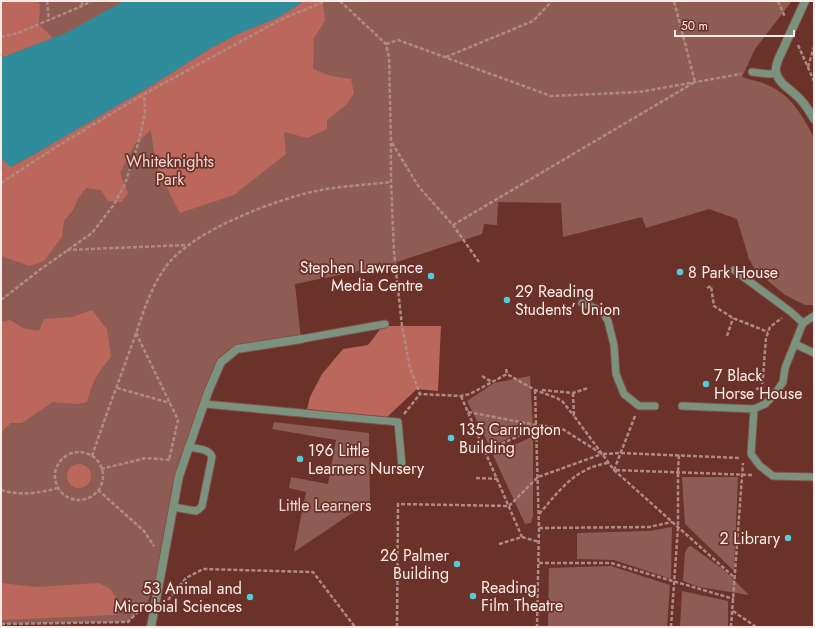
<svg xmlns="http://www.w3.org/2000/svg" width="815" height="628" font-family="Jost,sans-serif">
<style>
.green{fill:#8f5c54}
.forest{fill:#bb675b}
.water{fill:#2e8c9b}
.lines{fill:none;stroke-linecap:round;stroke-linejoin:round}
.lane-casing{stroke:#825048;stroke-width:9}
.street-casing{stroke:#825048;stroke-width:10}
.path{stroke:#af8983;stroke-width:2.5;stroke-dasharray:4 2;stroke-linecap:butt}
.lane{stroke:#7b927f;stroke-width:7}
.street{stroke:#7b927f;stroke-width:8}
.poi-dot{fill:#54cadd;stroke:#6b3229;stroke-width:1.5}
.labels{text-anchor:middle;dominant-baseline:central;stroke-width:3.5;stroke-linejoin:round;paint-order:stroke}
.park-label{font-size:16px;fill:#efd6d2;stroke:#6b3229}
.poi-label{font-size:16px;fill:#fbece9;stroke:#6b3229;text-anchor:start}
</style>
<rect width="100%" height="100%" fill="#6b3229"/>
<g class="green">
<path d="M1 1H792L755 49 742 77C749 80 756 80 763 83 790 93 802 114 814 138V305H805L785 295 756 271 749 259 737 219 709 209 646 228 642 217 563 237 561 203 498 202 497 225 484 224 482 234 388 265 295 284 301 339 237 349 221 362 188 447 163 560 148 602 128 622 1 624Z"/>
<path d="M530 376 533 426 490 447 467 401 494 383Z"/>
<path d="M274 422 369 433 370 501 294 552 306 492 289 488 291 477 328 484 336 440 272 429Z"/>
<path d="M533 436V516L531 523 525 524 493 455Z"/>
<path d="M682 477H738L734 571 685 524Z"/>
<path d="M672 527 671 579 614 560 577 559V533L649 531Z"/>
<path d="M691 546 724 570 749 595 699 587 683 581 685 553 688 547Z"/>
<path d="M611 566 670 585 667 627H548L549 568Z"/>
<path d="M682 591 728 601V627H680Z"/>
</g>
<g class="forest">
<path d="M1 1H38L40 5 39 25 53 38 1 58Z"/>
<path d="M304 1H317L323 4 325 21 314 38 313 69 331 76 351 79 354 93 346 105 327 120V129L307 138 284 132 286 154 234 195 180 213 156 167 151 130 135 144 120 173 128 193 122 202 108 201 101 190 86 188 78 199 73 210 64 221 62 237 44 261 30 266 1 256V157L11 167 33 155 154 84 211 48 240 33 279 17Z"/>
<path d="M92 310 107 329 111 357C98 371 92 383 87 402L76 404 53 402 22 423H11L1 432V322L10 320 23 328 39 331 44 319 72 317Z"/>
<path d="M390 326H441L438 391 417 389 386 418 307 409 310 397 322 374 343 349 368 345 382 327Z"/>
<circle cx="79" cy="476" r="12"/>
<path d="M1 583 36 587 99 583 110 589 121 603 115 615 1 620Z"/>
</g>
<path class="water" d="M124 1H304L279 17 240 33 211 48 154 84 33 155 10 167 1 157V58L66 33Z"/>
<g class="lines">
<defs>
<g id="lane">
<path d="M752 72 769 74 776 73"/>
<path d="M734 270 791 312 803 323 814 316"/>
<path d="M582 303 602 311 608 321 614 345 616 374 624 394 639 406H655"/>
<path d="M301 339 385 324"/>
<path d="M795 344 814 353"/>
<path d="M204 404 398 422 402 466"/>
<path d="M682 406 754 409 765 404 775 394 783 382 785 368 803 323"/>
<path d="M754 409 751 454 760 466 773 476 814 477"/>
<path d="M173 507 196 511 199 509 202 506 212 457C209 448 196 449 188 447"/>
</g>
<g id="street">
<path d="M805 1 778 60C777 64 775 68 776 72 778 83 790 89 797 96 805 103 809 111 814 119"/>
<path d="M151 627 179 476 208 392 221 362 237 349 301 339"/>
</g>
</defs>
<use href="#lane" class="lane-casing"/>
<use href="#street" class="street-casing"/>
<g class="path">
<path d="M47 1 49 20"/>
<path d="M82 1V6"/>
<path d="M340 1 386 44 389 58 391 142V182L394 252 402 326 410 368 420 394 461 396 470 394 507 374 535 390 557 398 563 402 574 416"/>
<path d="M778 1 785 17"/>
<path d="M1 37 18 33 82 6 92 1"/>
<path d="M386 44 398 40 551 96 639 92 741 74"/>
<path d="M798 45 814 81"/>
<path d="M446 57 533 21 552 1"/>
<path d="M808 67 814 47"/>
<path d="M392 143 419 187 453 225 479 262"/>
<path d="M1 183 56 147 144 94 284 18 326 1"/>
<path d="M453 225 695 82 674 1"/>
<path d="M67 250 186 245"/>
<path d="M707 288 711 286 714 306 733 318 768 332"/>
<path d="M1 300 41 269 92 233 113 206 125 184 139 141 145 113 144 94"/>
<path d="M136 333 178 420 169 460"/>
<path d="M727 336 733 318"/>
<path d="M506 369 507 374"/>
<path d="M482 376 492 382"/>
<path d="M117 388 170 403"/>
<path d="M756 389 762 388"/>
<path d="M535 390 539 528 537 627"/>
<path d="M542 390 573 393 588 388"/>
<path d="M762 390 766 338 770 327 782 318"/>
<path d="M573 393 574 416 614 470 735 578"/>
<path d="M461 396 522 537"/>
<path d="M468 412 536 425 561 428 602 454 621 453 740 458"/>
<path d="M404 414 420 394"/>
<path d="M635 416 614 470 752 475"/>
<path d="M485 451 537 428"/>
<circle cx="79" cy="476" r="24"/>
<path d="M92 456C105 418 119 380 133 342 142 317 149 290 165 268 189 232 274 200 316 191 340 186 366 185 391 182"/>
<path d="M101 469 146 458 171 460"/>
<path d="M476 478 497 479"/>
<path d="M1 490C20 496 40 493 58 488"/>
<path d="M98 490 144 531 154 546"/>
<path d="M539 514C560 490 575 468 608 463"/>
<path d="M539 528 649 527 672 522"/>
<path d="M499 544 522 537 539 542"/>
<path d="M539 563H611L734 599"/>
<path d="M168 600 186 578 203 569 313 572 355 627"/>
<path d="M733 611 756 627"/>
<path d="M1 624 128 622 142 608"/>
<path d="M397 627 398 504 509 506 538 477 602 454"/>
<path d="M671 627 678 527V472L679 454"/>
<path d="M731 627 743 463"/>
</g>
<use href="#lane" class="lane"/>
<use href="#street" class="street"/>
</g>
<g class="poi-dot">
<circle cx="680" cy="272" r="4"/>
<circle cx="431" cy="276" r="4"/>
<circle cx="507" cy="300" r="4"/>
<circle cx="706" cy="384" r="4"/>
<circle cx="451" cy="438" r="4"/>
<circle cx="300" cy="459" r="4"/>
<circle cx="788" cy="538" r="4"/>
<circle cx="457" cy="564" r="4"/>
<circle cx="473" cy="596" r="4"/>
<circle cx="250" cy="597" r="4"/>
</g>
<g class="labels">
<g class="park-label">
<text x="170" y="161">Whiteknights<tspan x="170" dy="18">Park</tspan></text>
<text x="325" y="505">Little Learners</text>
</g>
<g class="poi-label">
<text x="423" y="267" text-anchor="end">Stephen Lawrence<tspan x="423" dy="18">Media Centre</tspan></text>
<text x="688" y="272">8 Park House</text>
<text x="515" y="291">29 Reading<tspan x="515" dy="18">Students’ Union</tspan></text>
<text x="714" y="375">7 Black<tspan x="714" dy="18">Horse House</tspan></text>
<text x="459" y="429">135 Carrington<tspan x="459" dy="18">Building</tspan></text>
<text x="308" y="450">196 Little<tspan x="308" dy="18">Learners Nursery</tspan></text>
<text x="780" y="538" text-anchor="end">2 Library</text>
<text x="449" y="555" text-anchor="end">26 Palmer<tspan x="449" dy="18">Building</tspan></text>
<text x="481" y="587">Reading<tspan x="481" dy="18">Film Theatre</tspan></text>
<text x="242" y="588" text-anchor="end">53 Animal and<tspan x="242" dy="18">Microbial Sciences</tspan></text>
</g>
</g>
<rect width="815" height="628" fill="none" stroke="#fbece9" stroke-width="4"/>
<path d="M675 30v6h119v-6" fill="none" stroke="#fbece9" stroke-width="2"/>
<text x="681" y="30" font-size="12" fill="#fbece9" stroke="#6b3229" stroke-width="3" paint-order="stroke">50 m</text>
</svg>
